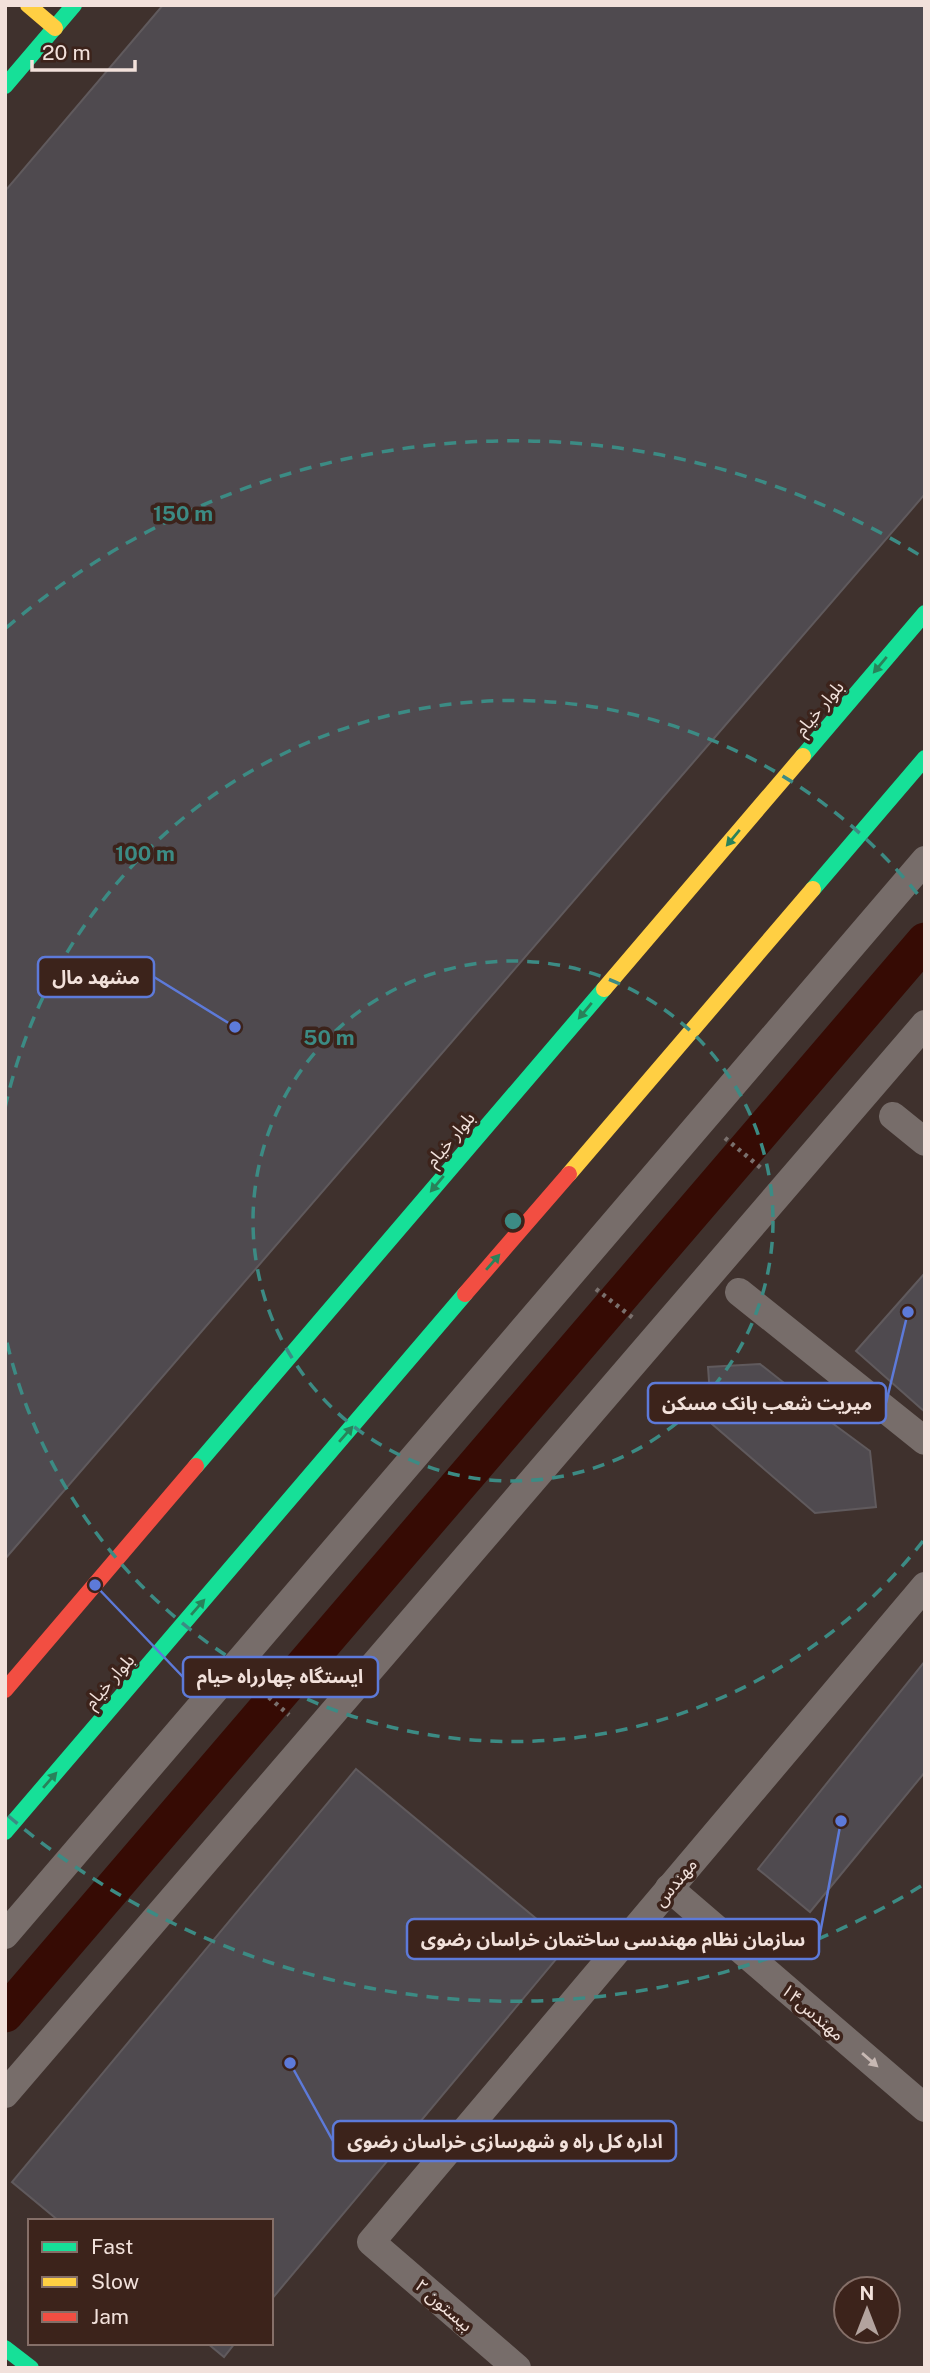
<svg xmlns="http://www.w3.org/2000/svg" width="930" height="2373" font-family="'Public Sans','Noto Sans Arabic',sans-serif">
<style>
.lines{fill:none;stroke-linecap:round;stroke-linejoin:round}
.canal{stroke:#360b04;stroke-width:37}
.building{fill:#4f4a4f;stroke:#605a5d;stroke-width:2}
.path{stroke:#7a706d;stroke-width:4.5;stroke-dasharray:3.5 5;stroke-linecap:butt}
.street{stroke:#776d6a;stroke-width:28}
.fast{stroke:#16e098;stroke-width:16}
.slow{stroke:#ffcf43;stroke-width:16}
.jam{stroke:#f24e42;stroke-width:16}
.oneway{fill:#29825a}
.oneway2{fill:#c7b8b3}
.ring{fill:none;stroke:#3c8b84;stroke-width:3.5;stroke-dasharray:12 9}
.labels{text-anchor:middle;dominant-baseline:central;stroke-width:7;stroke-linejoin:round;paint-order:stroke}
.street-label{font-size:18px;fill:#f2e1db;stroke:#3c231b}
.centre{fill:#3c8b84;stroke:#3c231b;stroke-width:3.5}
.ring-label{font-size:21px;text-anchor:middle;font-weight:bold;fill:#3c8b84;stroke:#3c231b;stroke-width:7;stroke-linejoin:round;paint-order:stroke}
.leader{fill:none;stroke:#5d7ad9;stroke-width:2.5}
.callout-dot{fill:#5d7ad9;stroke:#3c231b;stroke-width:2.5}
.callout{fill:#3c231b;stroke:#5d7ad9;stroke-width:2.5}
.callout-label{font-size:19px;text-anchor:middle;font-weight:bold;fill:#f2e1db}
</style>
<rect width="100%" height="100%" fill="#3f312d"/>
<g class="lines">
<path class="canal" d="M5 2014 925 941"/>
</g>
<g class="building">
<path d="M163 5H925V494L5 1559V191Z"/>
<path d="M925 1273V1412L856 1351Z"/>
<path d="M760 1364 793 1390 797 1420 824 1417 870 1451 876 1507 815 1513 712 1424 708 1367Z"/>
<path d="M925 1661V1772L810 1912 758 1869Z"/>
<path d="M356 1769 568 1945 271 2300V2221H59L12 2182Z"/>
<path d="M207 2343H235L224 2357Z"/>
</g>
<g class="lines">
<g class="path">
<path d="M725 1138 761 1168"/>
<path d="M596 1289 633 1318"/>
<path d="M256 1686 289 1715"/>
</g>
<g class="street">
<path d="M893 1116 925 1142"/>
<path d="M739 1292 925 1441"/>
<path d="M669 1888 925 2108"/>
<path d="M5 1935 925 860"/>
<path d="M5 2094 925 1024"/>
<path d="M517 2368 371 2242 925 1586"/>
</g>
<g class="fast">
<path d="M5 86 74 5"/>
<path d="M803 756 925 613"/>
<path d="M813 889 925 758"/>
<path d="M196 1466 604 989"/>
<path d="M5 1832 465 1294"/>
<path d="M5 2348 31 2368"/>
</g>
<g class="slow">
<path d="M28 5 55 28"/>
<path d="M604 989 803 756"/>
<path d="M569 1174 813 889"/>
</g>
<g class="jam">
<path d="M465 1294 569 1174"/>
<path d="M5 1690 196 1466"/>
</g>
</g>
<defs><path id="oneway-solid" d="M-6-.8H1V-3.2L6.5 0L1 3.2V.8H-6Z" transform="scale(1.75)"/></defs>
<g class="oneway">
<use href="#oneway-solid" transform="translate(880 665) rotate(130)"/>
<use href="#oneway-solid" transform="translate(733 838) rotate(130)"/>
<use href="#oneway-solid" transform="translate(585 1011) rotate(130)"/>
<use href="#oneway-solid" transform="translate(437 1184) rotate(130)"/>
<use href="#oneway-solid" transform="translate(493 1262) rotate(-49)"/>
<use href="#oneway-solid" transform="translate(346 1434) rotate(-49)"/>
<use href="#oneway-solid" transform="translate(198 1607) rotate(-49)"/>
<use href="#oneway-solid" transform="translate(50 1780) rotate(-49)"/>
</g>
<use class="oneway2" href="#oneway-solid" transform="translate(870 2060) rotate(41)"/>
<g class="ring">
<circle cx="513" cy="1221" r="260"/>
<path d="M923 1541A520 520 0 0 1 5 1334M5 1108A520 520 0 0 1 923 901"/>
<path d="M921 1886A780 780 0 0 1 6 1814M6 628A780 780 0 0 1 921 556"/>
</g>
<g class="labels">
<g class="street-label">
<text transform="translate(819 708) rotate(-50)">بلوار خیام</text>
<text transform="translate(450 1139) rotate(-50)">بلوار خیام</text>
<text transform="translate(109 1681) rotate(-49)">بلوار خیام</text>
<text transform="translate(675 1882) rotate(-50)">مهندس</text>
<text transform="translate(813 2012) rotate(41)">مهندس۱۴</text>
<text transform="translate(444 2305) rotate(41)">بیستون ۲</text>
</g>
</g>
<circle cx="513" cy="1221" r="10" class="centre"/>
<g class="ring-label">
<text x="183" y="521">150 m</text>
<text x="145" y="861">100 m</text>
<text x="329" y="1045">50 m</text>
</g>
<path class="leader" d="M235 1027L154 977M908 1312L886 1403M95 1585L183 1677M841 1821L819 1939M290 2063L333 2141"/>
<g class="callout-dot">
<circle cx="235" cy="1027" r="7"/>
<circle cx="908" cy="1312" r="7"/>
<circle cx="95" cy="1585" r="7"/>
<circle cx="841" cy="1821" r="7"/>
<circle cx="290" cy="2063" r="7"/>
</g>
<g class="callout">
<rect x="38" y="957" width="116" height="40" rx="7"/>
<rect x="648" y="1383" width="238" height="40" rx="7"/>
<rect x="183" y="1657" width="195" height="40" rx="7"/>
<rect x="407" y="1919" width="412" height="40" rx="7"/>
<rect x="333" y="2121" width="343" height="40" rx="7"/>
</g>
<g class="callout-label">
<text x="96" y="984">مشهد مال</text>
<text x="767" y="1410">میریت شعب بانک مسکن</text>
<text x="280" y="1683">ایستگاه چهارراه حیام</text>
<text x="613" y="1946">سازمان نظام مهندسی ساختمان خراسان رضوی</text>
<text x="505" y="2148">اداره کل راه و شهرسازی خراسان رضوی</text>
</g>
<rect width="930" height="2373" fill="none" stroke="#f2e1db" stroke-width="14"/>
<rect x="28" y="2219" width="245" height="126" fill="#3c231b" stroke="#856f68" stroke-width="2"/>
<rect x="42" y="2242" width="35" height="10" fill="#16e098" stroke="#856f68" stroke-width="2"/>
<text x="91" y="2254" font-size="21" fill="#f2e1db">Fast</text>
<rect x="42" y="2277" width="35" height="10" fill="#ffcf43" stroke="#856f68" stroke-width="2"/>
<text x="91" y="2289" font-size="21" fill="#f2e1db">Slow</text>
<rect x="42" y="2312" width="35" height="10" fill="#f24e42" stroke="#856f68" stroke-width="2"/>
<text x="91" y="2324" font-size="21" fill="#f2e1db">Jam</text>
<g transform="translate(867 2310)"><circle r="33" fill="#3c231b" stroke="#856f68" stroke-width="2"/>
<path d="M0-5L12 26L0 18L-12 26Z" fill="#b3a39e"/>
<text y="-10" font-size="19" font-weight="bold" text-anchor="middle" fill="#f2e1db">N</text>
</g>
<path d="M32 60v10h103v-10" fill="none" stroke="#f2e1db" stroke-width="3.5"/>
<text x="42" y="60" font-size="21" fill="#f2e1db" stroke="#3c231b" stroke-width="5" paint-order="stroke">20 m</text>
</svg>
